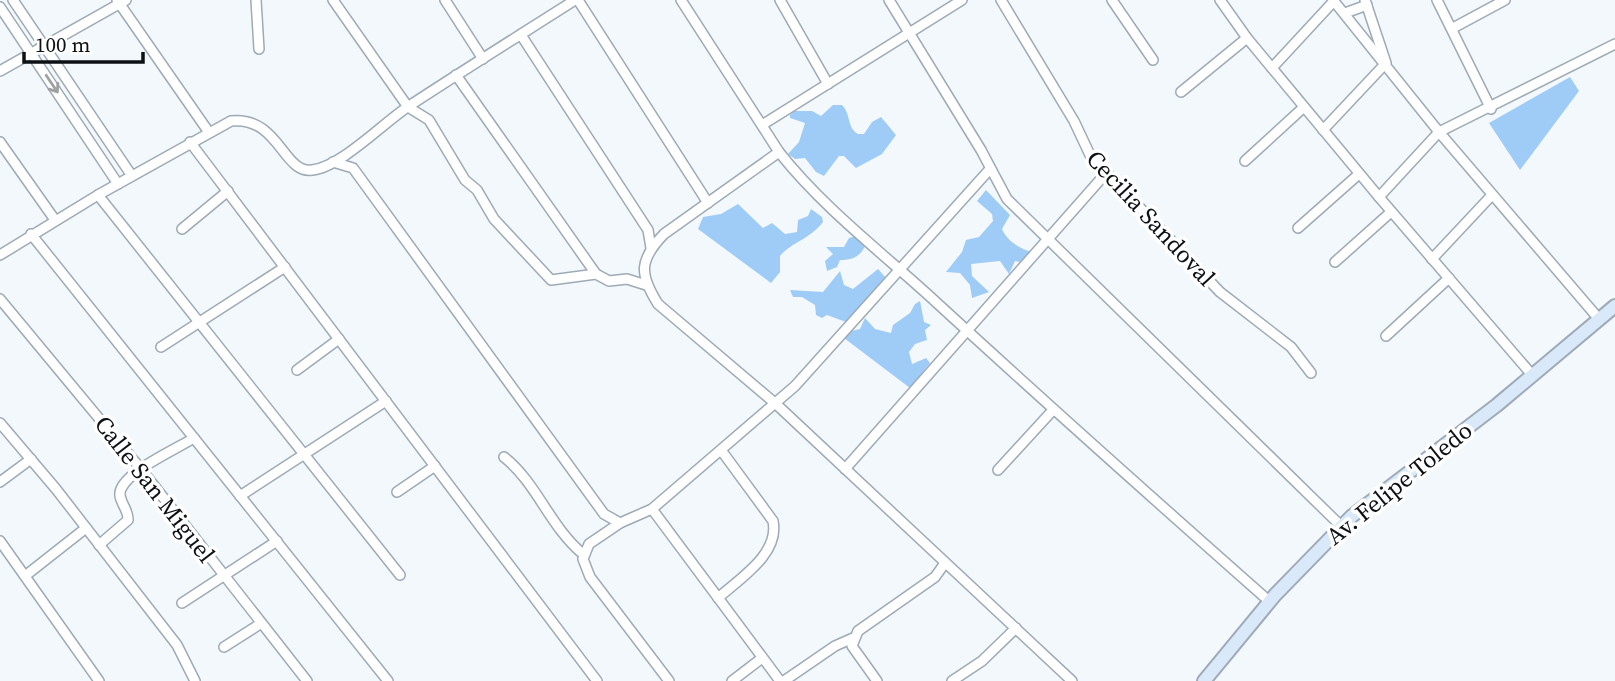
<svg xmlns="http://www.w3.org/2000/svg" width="1615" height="681" font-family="'Source Serif 4',serif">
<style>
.forest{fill:#9eccf7}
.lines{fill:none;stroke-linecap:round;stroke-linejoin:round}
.street-casing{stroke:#9eaab6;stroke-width:12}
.secondary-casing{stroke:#9eaab6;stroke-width:16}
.street{stroke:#fff;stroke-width:9}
.secondary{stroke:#d9e9fa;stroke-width:12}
.oneway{stroke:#9ea0a1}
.labels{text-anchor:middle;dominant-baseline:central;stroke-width:7;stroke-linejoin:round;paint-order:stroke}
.street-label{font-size:24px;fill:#0d1115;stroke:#fff}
</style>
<rect width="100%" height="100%" fill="#f3f8fd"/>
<g class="forest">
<path d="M1570 77 1579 91 1520 170 1489 123Z"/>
<path d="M833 105H842C851 114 847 128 858 134H864L872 122 881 117 896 135 882 154 856 168 844 156H839L824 176 816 172 805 158 795 159 788 154 799 142 805 123 790 118V115L794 111H812L821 116Z"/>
<path d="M986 190 1010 215 1002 229C1007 241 1020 249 1032 252L1025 263 1015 261 1009 274 1000 261 971 264 972 276 989 292 972 298 970 285 960 273 946 272 962 252 966 240 979 237 993 221 992 214 977 201Z"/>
<path d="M738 204 763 228 772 223 785 234 797 232 798 220 808 216 811 209 822 217 823 222C809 240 793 241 780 256V272L771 283 698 229 703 217 721 214Z"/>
<path d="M856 236 865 246C860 257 852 260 840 260L837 267 827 271 825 261 833 254 826 247H844L849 238Z"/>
<path d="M878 269 886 278 846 322 827 315 822 318 816 315 815 305 802 297H793L790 290 823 292 840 271 844 285 853 289Z"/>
<path d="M920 301 924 322 931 325 925 330 927 340 915 344 909 352 912 364 926 358 930 363 910 388 844 338 851 331 860 329 865 318 875 329 891 333 893 325 910 313 915 304Z"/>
</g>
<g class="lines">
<defs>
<g id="street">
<path d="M13 0 132 176"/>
<path d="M117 0 208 131"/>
<path d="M256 0 259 49"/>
<path d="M333 0 408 107 429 120 465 180 477 190 494 219 551 280 596 274 609 281 627 279 646 285"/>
<path d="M445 0 483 59"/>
<path d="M578 0 708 203"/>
<path d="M681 0 779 152 664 234C639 260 639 274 658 304L776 404 1072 681"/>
<path d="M780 0 828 84"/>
<path d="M889 0 981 150 1007 199 1341 526"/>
<path d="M1001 0 1074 121 1090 155 1220 292 1291 347 1311 373"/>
<path d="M1112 0 1153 60"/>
<path d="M1220 0 1247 38 1379 197 1533 376"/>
<path d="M1333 0 1439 132 1599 319"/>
<path d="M1437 0 1491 109"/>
<path d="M0 7 118 184"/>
<path d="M1345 13 1367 5"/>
<path d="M1453 28 1505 0"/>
<path d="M521 35 648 230 651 248"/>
<path d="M1272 68 1334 1"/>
<path d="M0 71 126 0"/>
<path d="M456 75 596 274"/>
<path d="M1181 92 1247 38"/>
<path d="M762 125 962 0"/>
<path d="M1323 130 1386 63 1365 0"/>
<path d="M0 142 55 220"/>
<path d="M190 142 597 681"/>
<path d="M779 152C824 209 884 254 937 303 1047 404 1158 503 1270 602"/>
<path d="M1245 161 1304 107"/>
<path d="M333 162 353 168 604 514 620 523"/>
<path d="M98 195 400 575"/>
<path d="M1379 197 1439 132 1615 44"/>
<path d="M1298 228 1359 174"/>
<path d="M182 229 228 191"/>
<path d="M31 234 388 681"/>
<path d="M0 255 98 195 231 121C279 116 283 174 312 170 341 167 383 123 409 106 464 70 520 35 575 0"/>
<path d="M1432 259 1492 195"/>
<path d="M1335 262 1391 212"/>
<path d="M0 299 141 469 307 681"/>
<path d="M1386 336 1449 278"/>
<path d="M161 347 285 267"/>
<path d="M297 370 339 339"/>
<path d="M0 423 56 489 177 645 195 681"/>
<path d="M504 457C537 483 550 527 583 554"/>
<path d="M845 469 1107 172"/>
<path d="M998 470 1053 410"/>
<path d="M0 482 31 459"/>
<path d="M397 492 435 466"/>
<path d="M240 496 386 401"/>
<path d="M652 509 780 681"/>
<path d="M0 541 99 681"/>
<path d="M99 545 128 520C129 509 116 499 121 489 129 470 176 449 194 438"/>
<path d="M25 576 86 528"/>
<path d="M718 598C739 579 780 554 773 521L721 450"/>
<path d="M182 603 277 541"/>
<path d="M224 647 260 624"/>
<path d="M669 681 590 577 583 559 589 544 620 523 652 509 795 386 990 169"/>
<path d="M732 681 762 658"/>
<path d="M784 681 835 646 853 638"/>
<path d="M877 681 852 646 858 631 935 577 945 563"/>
<path d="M952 681 982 661 1016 628"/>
</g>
<path id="secondary" d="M1204 681 1275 595 1352 516 1497 405 1615 306"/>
</defs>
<use href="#street" class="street-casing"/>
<use href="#secondary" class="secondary-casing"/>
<use href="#street" class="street"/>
<use href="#secondary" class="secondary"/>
</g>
<defs><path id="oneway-shaft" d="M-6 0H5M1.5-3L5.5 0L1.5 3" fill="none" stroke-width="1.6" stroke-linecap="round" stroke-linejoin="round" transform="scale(1.75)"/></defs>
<use class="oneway" href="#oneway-shaft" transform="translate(52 84) rotate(56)"/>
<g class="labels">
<g class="street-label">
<text transform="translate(1151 218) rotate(47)">Cecilia Sandoval</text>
<text transform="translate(1399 483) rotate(-39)">Av. Felipe Toledo</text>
<text transform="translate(155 489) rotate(52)">Calle San Miguel</text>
</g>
</g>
<path d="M24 52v10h119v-10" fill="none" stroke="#0d1115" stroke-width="3.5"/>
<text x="35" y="52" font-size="21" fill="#0d1115" stroke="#ffffff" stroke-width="5" paint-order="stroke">100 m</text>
</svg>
